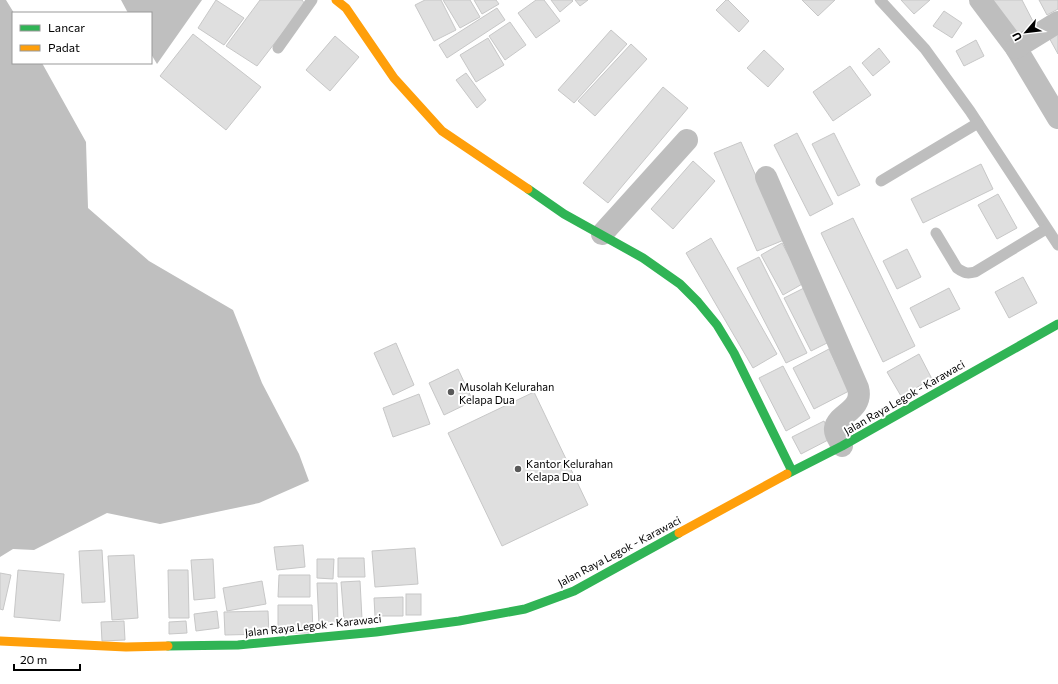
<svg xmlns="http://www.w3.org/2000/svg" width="1058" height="684" font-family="Commissioner,sans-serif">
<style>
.water{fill:#bfbfbf}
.building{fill:#dfdfdf;stroke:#c7c7c7}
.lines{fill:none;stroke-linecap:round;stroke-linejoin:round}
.lane{stroke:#bebebe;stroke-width:11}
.street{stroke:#bebebe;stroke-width:22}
.fast{stroke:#30b455;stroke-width:9}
.slow{stroke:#ff9f0a;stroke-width:9}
.poi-dot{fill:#595959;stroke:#fff;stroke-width:1.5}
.labels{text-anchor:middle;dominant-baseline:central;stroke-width:4;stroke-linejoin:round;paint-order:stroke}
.poi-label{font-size:11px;fill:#000;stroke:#fff;text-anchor:start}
.street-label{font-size:11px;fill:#000;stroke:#fff}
</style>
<rect width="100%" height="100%" fill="#fff"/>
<g class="water">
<path d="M0 0H6L14 13 13 63H42L86 142 88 208 149 261 233 310 262 383 299 454 309 481 259 503 160 524 107 513 34 550 13 549 0 557Z"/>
<path d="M121 0H202L157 64 151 54V13H128Z"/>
</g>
<g class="building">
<path d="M216 0 244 18 224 45 198 28Z"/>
<path d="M260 0H302L305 4 257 66 226 46Z"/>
<path d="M425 0H441L456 30 434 41 415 5Z"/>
<path d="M443 0H470L480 17 460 28Z"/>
<path d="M474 0H496L499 4 482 14Z"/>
<path d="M536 0H544L560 21 536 38 518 13Z"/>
<path d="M551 0H572L573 1 560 12Z"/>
<path d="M575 0H588L580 6Z"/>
<path d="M726 0H728L749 21 739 32 716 10Z"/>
<path d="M802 0H835L818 16Z"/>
<path d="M901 0H930L914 14Z"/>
<path d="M993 0H1022L1038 31 1016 43Z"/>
<path d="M1039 0H1058V9L1047 15Z"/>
<path d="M497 8 505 20 447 58 439 45Z"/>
<path d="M944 11 962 23 952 38 933 26Z"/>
<path d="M510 22 526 45 505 60 489 36Z"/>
<path d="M1058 28V54L1047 34Z"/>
<path d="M611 30 627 44 574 103 558 90Z"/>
<path d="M193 34 261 87 226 130 160 76Z"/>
<path d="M335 36 359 57 330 91 306 70Z"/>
<path d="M488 38 504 65 476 82 460 55Z"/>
<path d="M976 40 984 56 964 66 956 51Z"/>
<path d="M631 44 647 59 595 116 578 101Z"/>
<path d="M879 48 890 62 873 76 862 63Z"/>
<path d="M764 50 784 69 768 87 747 68Z"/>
<path d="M850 66 871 95 833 121 813 92Z"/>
<path d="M466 73 486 100 477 108 456 80Z"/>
<path d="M663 87 688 108 608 203 583 183Z"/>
<path d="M797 133 833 204 810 216 774 145Z"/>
<path d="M834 133 860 185 838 196 812 144Z"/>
<path d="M741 142 784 240 757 251 714 153Z"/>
<path d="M693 161 715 181 673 229 651 209Z"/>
<path d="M981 164 993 189 923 223 911 199Z"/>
<path d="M998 194 1017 228 997 239 978 205Z"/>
<path d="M853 218 915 346 883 362 821 233Z"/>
<path d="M711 238 777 354 753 368 686 253Z"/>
<path d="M782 243 804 283 783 295 761 255Z"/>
<path d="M907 249 921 277 897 289 883 261Z"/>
<path d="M759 257 807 353 786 363 737 268Z"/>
<path d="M1023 277 1037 303 1009 318 995 292Z"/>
<path d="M806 287 833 340 811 351 784 298Z"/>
<path d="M949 288 960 309 920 328 910 308Z"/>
<path d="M396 343 414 385 393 395 374 353Z"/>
<path d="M829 349 849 391 814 409 793 368Z"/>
<path d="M919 354 932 379 901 396 887 372Z"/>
<path d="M783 366 810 418 786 431 759 378Z"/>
<path d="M458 369 473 401 444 415 429 383Z"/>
<path d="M534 392 588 505 502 546 448 433Z"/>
<path d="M419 394 430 424 393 437 383 408Z"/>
<path d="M824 421 832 438 801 454 792 437Z"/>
<path d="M303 545 305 567 277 570 274 547Z"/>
<path d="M415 548 418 584 375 587 372 551Z"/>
<path d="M102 550 105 602 82 603 79 551Z"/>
<path d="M134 555 138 618 112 620 108 556Z"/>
<path d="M338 558H364L365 577H338Z"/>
<path d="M213 559 215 598 194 600 191 560Z"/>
<path d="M317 559H334L333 579 317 578Z"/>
<path d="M18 570 64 574 60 621 14 617Z"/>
<path d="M168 570H188L189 618H169Z"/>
<path d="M0 573 11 575 3 610 0 609Z"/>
<path d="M279 575H310V597H278Z"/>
<path d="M262 581 266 604 227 611 223 588Z"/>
<path d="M360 581 362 619 344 620 341 582Z"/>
<path d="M317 583H337L338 625H319Z"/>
<rect x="406" y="594" width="15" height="21"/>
<path d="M403 597V616H375L374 598Z"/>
<path d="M278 605H312L313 633H278Z"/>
<path d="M217 611 219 628 196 631 194 614Z"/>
<path d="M268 611 269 634 225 635 224 612Z"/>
<path d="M124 621 125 640 102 641 101 622Z"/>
<path d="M186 621 187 633 169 634V622Z"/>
</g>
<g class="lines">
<g class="lane">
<path d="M880 0 925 49 970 111 1058 245"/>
<path d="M278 48 312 0"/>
<path d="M881 181 978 123"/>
<path d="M936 233 957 268C964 273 967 274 975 272L1046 229"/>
</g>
<g class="street">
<path d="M980 0 1016 48 1058 118"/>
<path d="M1016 48 1058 22"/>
<path d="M766 177 858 388C864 410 837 414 835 428 834 434 840 441 842 446"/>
<path d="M602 234 687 140"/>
</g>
<g class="fast">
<path d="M528 189 564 214 643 258 680 284 698 302 717 325 734 353 792 471"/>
<path d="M787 474 842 446 1058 324"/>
<path d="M168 646 238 645 376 632 459 621 525 609 574 591 679 533"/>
</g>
<g class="slow">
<path d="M336 0 346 8 394 78 442 131 528 189"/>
<path d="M679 533 787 474"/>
<path d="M0 641 126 647 168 646"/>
</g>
</g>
<g class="poi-dot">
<circle cx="451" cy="392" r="4"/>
<circle cx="518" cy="469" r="4"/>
</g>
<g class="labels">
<g class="poi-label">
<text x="459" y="386">Musolah Kelurahan<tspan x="459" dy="13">Kelapa Dua</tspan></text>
<text x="526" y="463">Kantor Kelurahan<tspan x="526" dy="13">Kelapa Dua</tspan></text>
</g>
<g class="street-label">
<text transform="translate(904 397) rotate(-30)">Jalan Raya Legok - Karawaci</text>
<text transform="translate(619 551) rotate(-28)">Jalan Raya Legok - Karawaci</text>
<text transform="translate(313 625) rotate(-6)">Jalan Raya Legok - Karawaci</text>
</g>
</g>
<rect x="12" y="12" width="140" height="52" fill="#ffffff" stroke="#999999"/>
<rect x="20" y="25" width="20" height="6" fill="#30b455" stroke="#999999"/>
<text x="48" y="32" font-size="12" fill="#000000">Lancar</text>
<rect x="20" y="45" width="20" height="6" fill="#ff9f0a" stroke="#999999"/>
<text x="48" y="52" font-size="12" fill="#000000">Padat</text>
<g transform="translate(1026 32) rotate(242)" stroke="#ffffff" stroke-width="3" paint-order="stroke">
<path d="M0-3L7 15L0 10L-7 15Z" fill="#000000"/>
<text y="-6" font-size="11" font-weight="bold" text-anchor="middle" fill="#000000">U</text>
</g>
<path d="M14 664v6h66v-6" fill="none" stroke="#000000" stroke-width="2"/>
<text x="20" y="664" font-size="12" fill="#000000" stroke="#ffffff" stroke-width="3" paint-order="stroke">20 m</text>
</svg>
